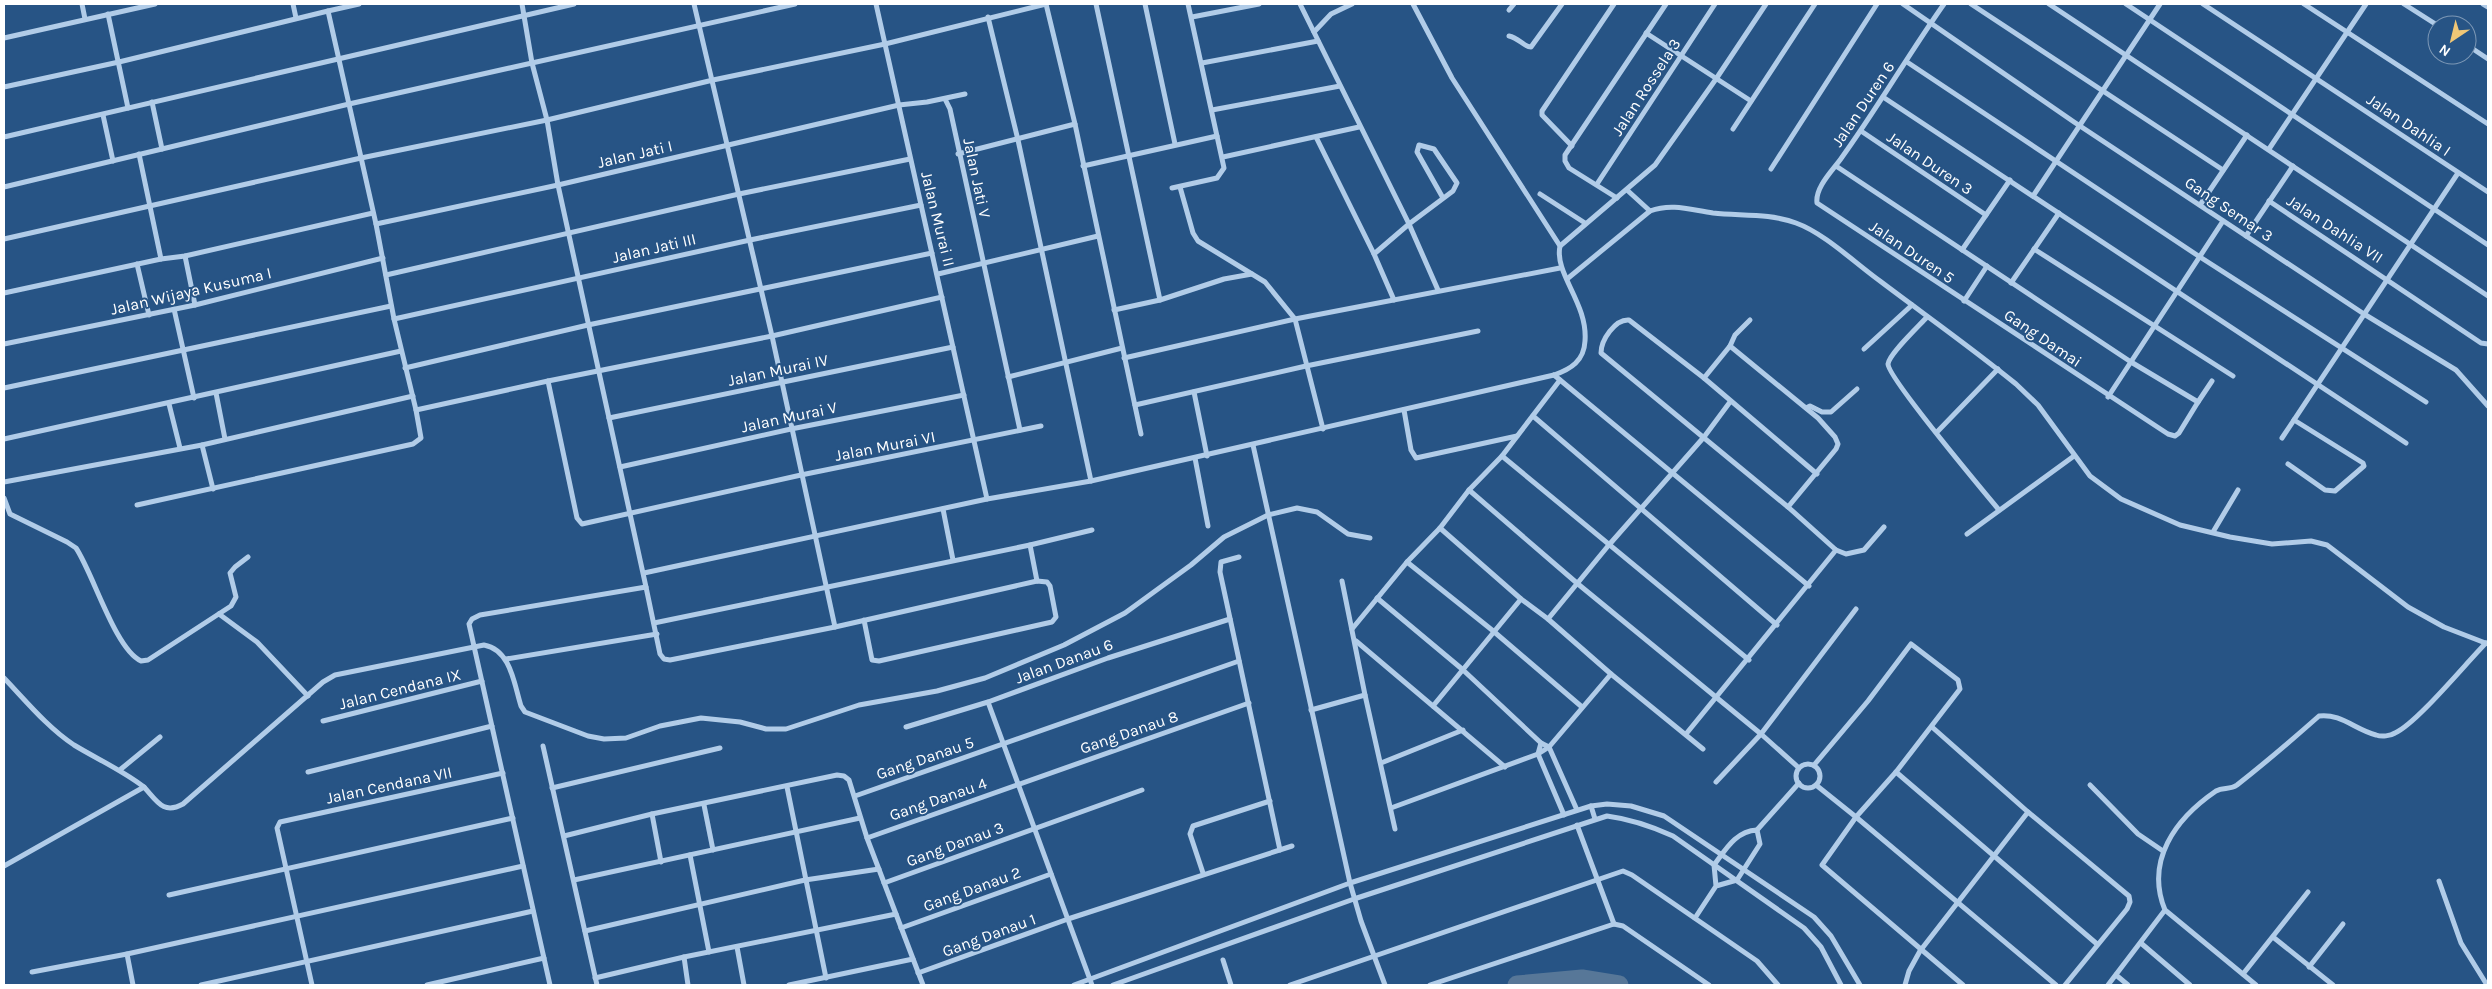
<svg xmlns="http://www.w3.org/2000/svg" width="2492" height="989" font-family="Karla,sans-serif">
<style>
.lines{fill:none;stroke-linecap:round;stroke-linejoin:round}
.river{stroke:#577798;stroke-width:19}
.street{stroke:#b1cce8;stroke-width:5}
.labels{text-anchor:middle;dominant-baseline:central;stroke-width:4;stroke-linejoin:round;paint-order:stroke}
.street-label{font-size:16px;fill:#fff;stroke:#275485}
</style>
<rect width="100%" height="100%" fill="#275485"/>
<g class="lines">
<path class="river" d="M1517 985 1582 979 1619 985"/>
<g class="street">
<path d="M82 4 85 19"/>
<path d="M293 4 296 18"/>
<path d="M359 4 328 11 376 224 394 319 416 410 548 381 772 336 942 297"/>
<path d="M522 4 532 63 547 120 558 185 646 587 480 615 472 619 469 624 550 985"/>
<path d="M694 4 772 336 835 627"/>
<path d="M876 4 987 499"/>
<path d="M1046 4 1075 124 1141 434"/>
<path d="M1096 4 1160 300"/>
<path d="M1145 4 1175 144"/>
<path d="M1300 4 1409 224 1438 290"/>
<path d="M1903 4 2074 122 2364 314 2456 370 2488 406"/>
<path d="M1971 4 2223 170"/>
<path d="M2049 4 2488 296"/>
<path d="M2126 4 2488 245"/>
<path d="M2203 4 2488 192"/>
<path d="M2304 4 2488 124"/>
<path d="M2404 4 2437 25"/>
<path d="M2483 4 2488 7"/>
<path d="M1509 10 1514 4"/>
<path d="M108 14 128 108"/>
<path d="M988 17 1018 140 1091 481"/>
<path d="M1192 17 1259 4"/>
<path d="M1314 32 1331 14 1352 4"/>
<path d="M1646 33 1751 101"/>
<path d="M1509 36C1519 38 1524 47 1531 47L1562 4"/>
<path d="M4 38 155 4"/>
<path d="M2467 45 2488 59"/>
<path d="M1907 62 2200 257 2426 402"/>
<path d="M1202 63 1318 41"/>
<path d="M4 87 119 62 328 11"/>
<path d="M1883 97 2406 443"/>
<path d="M945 99 950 109 1020 430"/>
<path d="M152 102 162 149"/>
<path d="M1212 110 1340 86"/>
<path d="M103 115 113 161"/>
<path d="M1733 129 1815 4"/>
<path d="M1861 131 1986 215"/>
<path d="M4 137 574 4"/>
<path d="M1316 137 1374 254 1409 224 1453 191 1457 183 1434 149 1419 145 1417 152 1443 198"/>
<path d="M1572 146 1542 115V111L1614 4"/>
<path d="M2269 149 2366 4"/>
<path d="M139 154 161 259"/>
<path d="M958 154 1075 124"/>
<path d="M1223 157 1359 127"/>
<path d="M1083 166 1217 136"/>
<path d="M1836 166 2131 362 2198 402 2179 433 2175 436 2168 434 1817 203C1815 188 1831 172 1840 160 1877 109 1908 55 1944 4"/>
<path d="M1771 169 1877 4"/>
<path d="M1597 184 1715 4"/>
<path d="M4 187 349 104 795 4"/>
<path d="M1180 187 1193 233 1198 241 1265 282 1295 319 1323 429"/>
<path d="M1172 188 1217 178 1224 168 1188 4"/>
<path d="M1627 190 1650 211"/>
<path d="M1540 194 1585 223"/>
<path d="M2033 196 2160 4"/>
<path d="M1617 198 1569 168 1565 161V155L1666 4"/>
<path d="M2269 201 2481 343 2488 344"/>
<path d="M2200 205 2247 135"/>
<path d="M376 224 558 185 899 105 927 102 965 94"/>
<path d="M2246 236 2293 166"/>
<path d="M4 239 361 158 547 120 713 80 885 44 1046 4"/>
<path d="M1560 246 1655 165 1716 79 1766 4"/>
<path d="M2034 249 2233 376"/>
<path d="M1962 250 2010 180"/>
<path d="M1374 254 1394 300"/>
<path d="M185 256 195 305"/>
<path d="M137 264 149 315"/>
<path d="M938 274 1098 236"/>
<path d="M386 275 739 194 910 159"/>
<path d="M1567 279 1650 211C1672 203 1691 210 1713 213 1741 216 1769 213 1796 223 1824 233 1855 263 1880 281 1925 315 1972 348 2016 384L2038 405 2090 476 2121 499 2180 525 2230 537 2272 544 2311 541 2327 545 2408 607 2444 627 2488 644"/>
<path d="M2011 283 2059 213"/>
<path d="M4 293 161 259 185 256 373 213"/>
<path d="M1964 301 1987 266"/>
<path d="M174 309 194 398"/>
<path d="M1114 310 1160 300 1224 279 1252 274"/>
<path d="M1927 317C1920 325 1889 354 1888 364 1888 377 1984 492 1999 510"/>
<path d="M394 319 750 240 921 205"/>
<path d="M4 344 195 305 383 258"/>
<path d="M1730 346 1735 335 1750 320"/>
<path d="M1864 349 1912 305"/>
<path d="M1124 358 1295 319 1560 268"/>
<path d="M405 368 588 325 932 253"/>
<path d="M1554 375 1809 586"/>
<path d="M1008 377 1122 348"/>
<path d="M1704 378 1730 346 1818 418 1835 437 1838 444 1836 449 1788 507"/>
<path d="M548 381 577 518 582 524 801 475 1041 426"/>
<path d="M4 388 391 306"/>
<path d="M1194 392 1207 456"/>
<path d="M216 393 225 439"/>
<path d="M2108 397 2223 221"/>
<path d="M2198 402 2212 381"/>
<path d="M169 404 180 448"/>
<path d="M1135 405 1306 366 1478 331"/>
<path d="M1806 408 1810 406 1822 412H1831L1857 389"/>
<path d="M1404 410 1411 450 1416 458 1517 436"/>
<path d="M1533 416 1777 625"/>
<path d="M609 418 953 347"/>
<path d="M1937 432 1998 369"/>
<path d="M2282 438 2458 173"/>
<path d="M4 439 401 351"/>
<path d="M202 445 213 489"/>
<path d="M1253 445 1350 883 1361 921 1385 985"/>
<path d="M1502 456 1749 660"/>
<path d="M1195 458 1208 526"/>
<path d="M2288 464 2325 490 2335 491 2364 466 2363 463 2294 420"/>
<path d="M620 467 791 429 964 395"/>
<path d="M1817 474 1704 378 1629 320C1615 319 1601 340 1601 353L1788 507 1836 550 1846 554 1864 550 1884 527"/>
<path d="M4 482 202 445 413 396"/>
<path d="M1469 490 1578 584 1761 734 1799 768"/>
<path d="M4 498 10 514 67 542 76 548C93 573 115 649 141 661L148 660 231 606 236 597 230 573 235 567 248 557"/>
<path d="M137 505 413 444 421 438 416 410"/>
<path d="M943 509 953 560"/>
<path d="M1440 528 1521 599 1548 619 1611 674 1703 749"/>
<path d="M2213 532 2238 490"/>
<path d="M1967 534 2074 456"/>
<path d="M1030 545 1037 581"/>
<path d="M1239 557 1221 562 1220 572 1280 850"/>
<path d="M1407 562 1492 630 1582 707"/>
<path d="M644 573 987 499 1091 481 1554 375C1571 369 1584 361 1585 341 1588 303 1554 274 1560 246L1452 78 1413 4"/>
<path d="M1342 581 1365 695 1395 829"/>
<path d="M646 587 660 654 664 659 670 660 835 627 1037 581 1047 582 1050 586 1056 617 1052 622 879 661 872 660 864 620"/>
<path d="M1377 598 1462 669 1541 743 1549 747 1577 810"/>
<path d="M219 614 257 642 308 696"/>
<path d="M1548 619 1608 546 1704 437 1730 402"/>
<path d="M654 623 1030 545 1092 530"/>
<path d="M1352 629 1407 562 1440 528 1469 490 1502 456 1560 380"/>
<path d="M1356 641 1505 767"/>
<path d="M506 659 657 634"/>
<path d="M4 678C26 701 48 728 74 745 97 759 122 770 144 787"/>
<path d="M988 702 1092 985"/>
<path d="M1433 706 1521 599"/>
<path d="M1311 710 1365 695"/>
<path d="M323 721 482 681"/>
<path d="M906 727 988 702 1108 658 1230 619"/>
<path d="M1932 727 2028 812 2129 896 2130 902 2127 909 2065 985"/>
<path d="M1686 734 1836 550"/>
<path d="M1541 743 1538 754 1564 815"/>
<path d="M543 746 597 985"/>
<path d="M1381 763 1463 730"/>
<circle cx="1808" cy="776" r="12"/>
<path d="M1814 765 1868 701 1911 644 1958 680 1960 689 1896 772 1856 817 1822 865 1963 985"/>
<path d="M121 769 160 737"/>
<path d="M308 772 492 726"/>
<path d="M1896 772 2097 944"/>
<path d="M1716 782 1761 734 1856 609"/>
<path d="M1816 785 1856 817 2056 985"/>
<path d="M2090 785 2138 834 2163 851"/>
<path d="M787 787 826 978"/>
<path d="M552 788 720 748"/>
<path d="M855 796 1239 661"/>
<path d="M704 805 713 850"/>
<path d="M1591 806 1595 819"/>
<path d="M1391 808 1538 754 1549 747 1611 674"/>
<path d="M652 814 661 862"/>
<path d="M1577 825 1614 924"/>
<path d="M1757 830 1799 783"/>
<path d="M564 836 652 814 837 775 844 776 849 780 867 838 923 985"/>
<path d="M867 838 1249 703"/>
<path d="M690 855 709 952"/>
<path d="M4 866 144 787C157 801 163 815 183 804L323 682 335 675 484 645C511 650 514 684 521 706L525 712 588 736 604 739 626 738 660 726 701 718 740 722 766 729H786L859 705 937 691 985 678 1064 645 1125 613 1191 565 1224 537 1268 515 1297 508 1317 512 1348 534 1370 538"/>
<path d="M1203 873 1190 834 1193 826 1270 801"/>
<path d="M574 880 860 818"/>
<path d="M2439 881 2461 943 2487 985"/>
<path d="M884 883 1142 790"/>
<path d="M169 895 513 818"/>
<path d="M1695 918 1716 886 1714 865C1726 849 1736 831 1757 830L1760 844 1737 880 1716 886"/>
<path d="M901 928 1051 874"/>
<path d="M585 931 805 880 879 869"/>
<path d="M2273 937 2333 985"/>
<path d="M2142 944 2190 985"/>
<path d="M737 947 744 985"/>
<path d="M127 954 133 985"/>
<path d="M684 957 688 985"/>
<path d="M1223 960 1231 985"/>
<path d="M2309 967 2343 924"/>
<path d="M32 972 127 954 523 866"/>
<path d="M918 973 1068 919 1292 846"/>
<path d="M2243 974 2308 892"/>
<path d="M2116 975 2128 985"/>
<path d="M595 978 684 957 896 914"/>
<path d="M201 985 533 911"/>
<path d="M312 985 277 828 280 822 503 773"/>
<path d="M427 985 544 958"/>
<path d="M789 985 913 959"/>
<path d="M1074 985 1350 883 1591 806 1607 804 1631 806 1664 816 1814 917 1831 936 1860 985"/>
<path d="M1113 985 1354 899 1607 816C1630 819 1651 826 1673 836L1804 928 1821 947 1841 985"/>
<path d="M1290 985 1623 871 1632 875 1757 961 1778 985"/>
<path d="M1430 985 1614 924 1623 926 1709 985"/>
<path d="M1905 985 1909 971 1920 951 2028 812"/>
<path d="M2108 985 2165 910"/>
<path d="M2256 985 2165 910C2145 861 2175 819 2216 791 2223 787 2230 790 2237 785 2265 763 2293 739 2319 716 2340 713 2356 730 2376 735 2382 737 2390 736 2395 733 2417 723 2466 663 2486 643"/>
</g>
</g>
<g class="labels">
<g class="street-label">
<text transform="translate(1646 87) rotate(-57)">Jalan Rossela 3</text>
<text transform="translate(1863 104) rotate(-56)">Jalan Duren 6</text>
<text transform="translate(2409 125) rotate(34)">Jalan Dahlia I</text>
<text transform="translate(635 154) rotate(-13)">Jalan Jati I</text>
<text transform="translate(1930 163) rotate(34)">Jalan Duren 3</text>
<text transform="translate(977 178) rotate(78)">Jalan Jati V</text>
<text transform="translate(2229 209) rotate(34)">Gang Semar 3</text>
<text transform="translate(938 219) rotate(76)">Jalan Murai II</text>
<text transform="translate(2335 229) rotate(33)">Jalan Dahlia VII</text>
<text transform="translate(654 248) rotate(-13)">Jalan Jati III</text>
<text transform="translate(1912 252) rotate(34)">Jalan Duren 5</text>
<text transform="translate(191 291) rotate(-13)">Jalan Wijaya Kusuma I</text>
<text transform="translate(2043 338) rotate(34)">Gang Damai</text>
<text transform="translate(778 370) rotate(-12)">Jalan Murai IV</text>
<text transform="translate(789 417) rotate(-12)">Jalan Murai V</text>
<text transform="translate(885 446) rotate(-11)">Jalan Murai VI</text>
<text transform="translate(1064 661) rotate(-20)">Jalan Danau 6</text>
<text transform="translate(400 689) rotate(-14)">Jalan Cendana IX</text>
<text transform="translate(1129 732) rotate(-19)">Gang Danau 8</text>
<text transform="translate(925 758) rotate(-19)">Gang Danau 5</text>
<text transform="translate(389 785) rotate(-12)">Jalan Cendana VII</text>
<text transform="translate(938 799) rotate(-19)">Gang Danau 4</text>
<text transform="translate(955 844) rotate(-20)">Gang Danau 3</text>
<text transform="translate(972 889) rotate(-20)">Gang Danau 2</text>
<text transform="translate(989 935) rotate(-20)">Gang Danau 1</text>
</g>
</g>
<rect width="2492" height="989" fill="none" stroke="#ffffff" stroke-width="10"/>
<g transform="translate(2452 40) rotate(215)"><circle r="24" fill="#275485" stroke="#7d98b6"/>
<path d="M0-4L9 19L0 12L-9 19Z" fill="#f0c776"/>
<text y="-8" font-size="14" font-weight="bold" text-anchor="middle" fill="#ffffff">N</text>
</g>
</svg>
